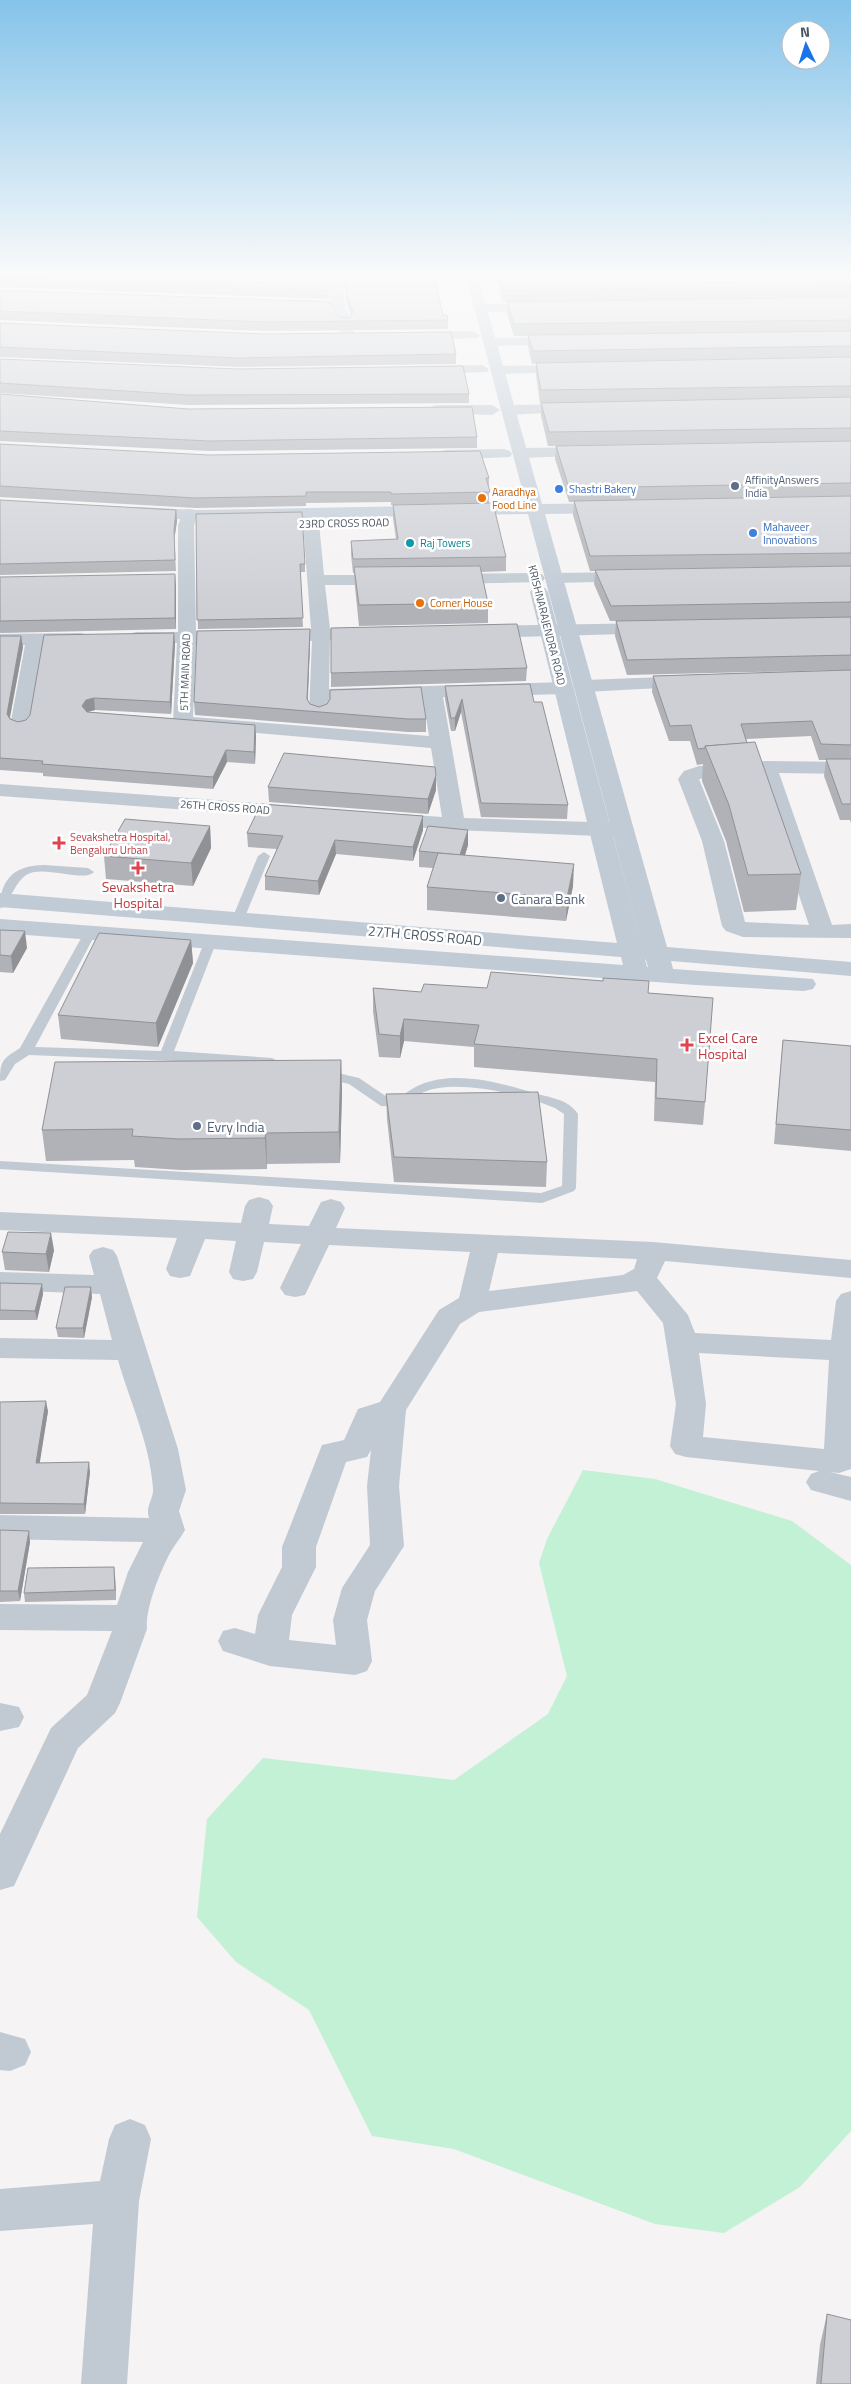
<svg xmlns="http://www.w3.org/2000/svg" width="851" height="2384" font-family="'Titillium Web',sans-serif">
<style>
.green{fill:#c3f1d5}
.lines{fill:none;stroke-linecap:round;stroke-linejoin:round}
.service{fill:#c1cad2;fill-rule:evenodd}
.minor{fill:#c1cad2;fill-rule:evenodd}
.secondary{fill:#c1cbd6;fill-rule:evenodd}
.wall{fill:#b0b2b7}
.shaded-wall{fill:#909195}
.building{fill:#cdcfd5;stroke:#909195}
.service-dot{fill:#5c6f8a;stroke:#fff;stroke-width:2}
.shop-dot{fill:#3f7fe0;stroke:#fff;stroke-width:2}
.food-dot{fill:#e8710a;stroke:#fff;stroke-width:2}
.culture-dot{fill:#0f9aa8;stroke:#fff;stroke-width:2}
.health-dot{fill:#e0444e;stroke:#fff;stroke-width:2}
.labels{text-anchor:middle;dominant-baseline:central;stroke-width:5;stroke-linejoin:round;paint-order:stroke}
.far-service-label{font-size:11px;fill:#4e5e75;stroke:#fff;text-anchor:start}
.far-shop-label{font-size:11px;fill:#366cbe;stroke:#fff;text-anchor:start}
.far-food-label{font-size:11px;fill:#c56008;stroke:#fff;text-anchor:start}
.far-street-label{font-size:11px;fill:#4a5661;stroke:#fff}
.far-culture-label{font-size:11px;fill:#0d838f;stroke:#fff;text-anchor:start}
.far-health-label{font-size:11px;fill:#be3a42;stroke:#fff;text-anchor:start}
.health-label{font-size:14px;fill:#be3a42;stroke:#fff}
.service-label{font-size:14px;fill:#4e5e75;stroke:#fff;text-anchor:start}
.street-label{font-size:14px;fill:#4a5661;stroke:#fff}
</style>
<rect width="100%" height="100%" fill="#f5f3f3"/>
<path class="green" d="M583 1470 655 1479 792 1521 851 1565V2131L800 2187 724 2233 655 2224 454 2149 372 2136 309 2010 236 1962 197 1917 207 1819 263 1758 454 1780 548 1714 567 1676 539 1563 547 1539Z"/>
<g class="lines">
<g class="service">
<path d="M264 852 270 856 244 919 238 923 234 922 232 919 258 856Z"/>
<path d="M44 865 88 868 94 872C84 883 42 864 26 875 16 882 11 897 4 907L0 908C0 879 15 865 44 865Z"/>
<path d="M90 929 96 933 35 1047 161 1051 204 943 210 939 216 943 174 1051 272 1058 279 1062 277 1065 29 1055 15 1064 5 1080 0 1081C0 1060 3 1059 20 1048L84 933Z"/>
<path d="M321 1069 359 1078 390 1099 398 1100C433 1064 492 1080 534 1093 551 1098 568 1099 578 1114L576 1188 574 1191 542 1203 0 1169V1161L541 1193 562 1186 564 1114 555 1108C523 1095 457 1078 424 1092 417 1095 412 1102 407 1107L381 1106 349 1084 316 1076 314 1073Z"/>
</g>
<g class="minor">
<path d="M330 277H342L345 305 356 337 354 340 349 341 342 337 333 309 296 307 289 303 296 299 331 301Z"/>
<path d="M545 303 550 304 552 307 550 310 481 312 474 308 481 304Z"/>
<path d="M473 331 480 335 478 338 414 340 407 336 414 332Z"/>
<path d="M565 337 572 341 570 344 490 346 483 342 490 338Z"/>
<path d="M482 365 489 369 487 372 426 374 419 370 426 366Z"/>
<path d="M572 365 579 369 577 372 498 374 491 370 498 366Z"/>
<path d="M577 404 584 408 582 411 509 415 501 410 509 405Z"/>
<path d="M436 405H492L500 410 492 415 431 413 428 410 431 407Z"/>
<path d="M592 447 598 449 600 452 598 455 521 458 515 456 513 453 515 450 521 448Z"/>
<path d="M504 449 510 451 512 454 510 457 445 460 439 458 437 455 439 452 445 450Z"/>
<path d="M189 509 195 510 197 514 194 526 196 631 311 629 303 523 305 519H317L319 523 324 575H392L398 576 401 580 398 584 392 585H325L330 629 375 630 377 634 375 638 330 640 329 689 564 682 571 684 574 688 571 692 564 694 443 697 464 818 623 823 631 825 634 830 631 835 623 837 454 830 385 825 377 824 374 819 377 814 385 813 442 817 431 748 176 726 173 722 177 643 136 644 129 642 127 638 129 634 136 632H178V526L183 510ZM312 641 309 712 312 716 319 718 326 716 329 712V701L423 698 429 736 193 717 196 643Z"/>
<path d="M632 572 638 573 641 577 638 581 555 583 549 582 546 578 549 574 555 573Z"/>
<path d="M536 573 542 574 545 578 542 582 445 584 439 583 436 579 439 575 445 574Z"/>
<path d="M653 623 660 625 662 629 660 633 481 638 474 636 472 632 474 628 481 626Z"/>
<path d="M81 633 88 635 90 639 88 643 44 645 30 726 27 730 20 732 13 730 10 726 25 645 0 646V634Z"/>
<path d="M690 676 697 678 700 682 697 686 585 692 578 690 575 686 578 682 585 680Z"/>
<path d="M766 761 851 762V774L779 773 832 925 851 924V938L743 937 726 931 722 926 702 841 678 779 684 771 699 766ZM758 774 809 925 745 922 724 841 699 779Z"/>
<path d="M0 784 295 806 303 807 306 812 303 817 295 818 0 796Z"/>
<path d="M259 1197 269 1200 273 1206 269 1224 309 1226 321 1202 331 1199 341 1202 345 1208 336 1228 653 1242 851 1260V1278L665 1261 657 1278 688 1315 695 1333 831 1340 836 1301 841 1294 851 1291V1469L839 1473 830 1472 851 1477V1501L811 1490 806 1482 811 1474 819 1471 686 1457 675 1454 670 1446 676 1404 663 1323 637 1291 479 1312 460 1324 406 1410 399 1486 404 1546 375 1591 367 1620 372 1661 367 1671 355 1675 270 1666 223 1651 218 1641 223 1631 235 1628 255 1634 258 1615 282 1567V1547L322 1445 344 1440 358 1409 380 1402 439 1310 459 1298 470 1252 329 1245 305 1295 295 1297 285 1295 280 1288 301 1244 264 1242 257 1272 253 1279 243 1281 233 1279 229 1272 236 1241 205 1239 190 1276 180 1278 170 1276 166 1269 177 1238 0 1230V1212L241 1223 245 1206 249 1200ZM498 1253 637 1259 634 1269 623 1275 489 1291ZM699 1353 829 1360 824 1449 703 1437 706 1404ZM371 1450 367 1486 370 1545 342 1588 333 1620 336 1645 289 1640 292 1615 316 1567V1547L346 1462 367 1457Z"/>
<path d="M103 1247 113 1250 117 1256 178 1449 186 1490 179 1511 185 1530C181 1538 174 1545 170 1553 160 1572 145 1609 147 1629L120 1703 115 1713 78 1748 14 1886 0 1890V1834L51 1728 87 1695 112 1631 0 1630V1604L117 1605 128 1572 143 1542 0 1539V1515L149 1518C145 1506 154 1499 153 1488 150 1444 130 1402 118 1360L0 1358V1338L112 1340 100 1294 0 1290V1272L94 1275 89 1256 93 1250Z"/>
<path d="M0 1703 19 1707 24 1717 19 1727 0 1731Z"/>
<path d="M0 2032 25 2039 31 2052 25 2065 10 2071 0 2070Z"/>
<path d="M130 2119 145 2125 151 2139 139 2201 127 2384H81L93 2224 0 2231V2189L100 2181 109 2139 115 2125Z"/>
</g>
<path class="secondary" d="M466 277H478L542 504 611 503 617 504 619 508 617 512 611 513 545 514 667 947 851 962V976L671 961 673 969 813 979 816 984 813 989 804 991 696 985 0 933V919L623 965 621 957 0 907V893L617 943 530 592 533 588H545L548 592 642 945 528 514 196 520 139 517 133 516 131 512 133 508 139 507 196 510 526 504ZM645 959 646 960 648 967H647Z"/>
</g>
<g class="wall">
<path d="M0 277H329V299L0 287Z"/>
<path d="M343 277H434L443 315 448 320V329L264 331 0 320V290L349 318 351 315 347 305Z"/>
<path d="M496 277H851V617L610 621 594 584 595 571H590L573 515 574 502H569L555 459 556 446 817 441 548 446 541 416V403L632 401 540 403 536 375V363L532 364 528 347V336H514L507 314V302H503Z"/>
<path d="M0 323 456 354V364L239 367 0 357Z"/>
<path d="M0 359 469 394V403L189 405 0 393Z"/>
<path d="M0 394 477 437V448L210 451 0 441Z"/>
<path d="M0 444 489 478V503L391 505V502L306 503V506L196 508 0 497Z"/>
<path d="M0 500 176 510 177 521 174 541 176 571 0 575Z"/>
<path d="M393 505 506 557V571L481 572 488 603V623L359 626 355 587 354 573H353L351 555V541L396 539 393 518Z"/>
<path d="M196 514 305 564V572H300L303 627 198 629Z"/>
<path d="M0 577 176 585V629L0 633Z"/>
<path d="M851 617V823L850 820H840L824 776 826 760H819L811 736 746 739 801 874 796 910 744 912 726 841 702 781 703 764 697 765 690 741H669L652 692 653 676 843 670 627 675 615 636 616 621Z"/>
<path d="M0 636H21L23 647 10 718 18 722 26 720 175 644 171 714 95 710 88 712 255 725 256 737 255 764 227 762 213 789 43 776V773L0 770Z"/>
<path d="M310 642 308 700 310 704 319 707 426 719V732H408L195 715 194 702Z"/>
<path d="M527 668 526 681 331 687V673Z"/>
<path d="M445 686 534 702 568 805 567 819 481 817 461 712 455 731H451L445 699Z"/>
<path d="M436 775V790L428 814 269 802 268 787Z"/>
<path d="M210 826 211 848 193 886 106 879 104 856Z"/>
<path d="M423 830 413 861 336 854 319 895 265 890V876L277 849 248 847 247 833Z"/>
<path d="M468 845 465 855 573 886 566 921 427 910V887L433 868 419 867V851Z"/>
<path d="M0 930 27 948 13 973 0 972Z"/>
<path d="M191 940 193 963 158 1047 61 1039 58 1015Z"/>
<path d="M373 988 421 992 487 988 649 993 705 1102 703 1125 654 1121 655 1082 474 1067V1047L404 1041 400 1058 379 1057 373 1011Z"/>
<path d="M783 1040 851 1046V1151L774 1144Z"/>
<path d="M341 1060 342 1090 340 1163 267 1164V1169L181 1170 135 1167 134 1160 46 1161 42 1130Z"/>
<path d="M386 1094 547 1162 546 1187 394 1182 387 1119Z"/>
<path d="M54 1250 49 1272 5 1270 2 1252Z"/>
<path d="M0 1283 42 1284 43 1294 37 1320H0Z"/>
<path d="M92 1297 84 1338 58 1337 56 1328Z"/>
<path d="M0 1402 48 1411 39 1463 90 1472 85 1514H0Z"/>
<path d="M0 1530 30 1542 20 1601 0 1602Z"/>
<path d="M115 1576 116 1600 25 1602 24 1593Z"/>
<path d="M827 2314 851 2384H816L820 2345Z"/>
</g>
<g class="shaded-wall">
<path d="M176 510 177 521 174 541 176 571 174 530Z"/>
<path d="M175 574 176 585V629L175 618Z"/>
<path d="M310 629V642L307 712V699Z"/>
<path d="M174 633 175 644 171 714 170 702Z"/>
<path d="M21 636 23 647 8 726 7 714Z"/>
<path d="M94 698 95 710 87 712 83 718 82 706 86 700Z"/>
<path d="M462 699 461 712 455 731V718Z"/>
<path d="M255 725 256 737 255 764 254 752Z"/>
<path d="M226 750 227 762 213 789V777Z"/>
<path d="M436 775V790L428 814V799Z"/>
<path d="M423 816V830L413 861V847Z"/>
<path d="M210 826 211 848 193 886 191 863Z"/>
<path d="M468 830V845L460 871V855Z"/>
<path d="M335 840 336 854 319 895 318 881Z"/>
<path d="M574 864 573 886 566 921 567 898Z"/>
<path d="M25 931 27 948 13 973 11 956Z"/>
<path d="M191 940 193 963 158 1047 156 1023Z"/>
<path d="M404 1019V1041L400 1058V1036Z"/>
<path d="M341 1060 342 1090 340 1163 339 1132Z"/>
<path d="M266 1133 267 1164V1169L265 1138Z"/>
<path d="M51 1233 54 1250 49 1272 46 1254Z"/>
<path d="M42 1284 43 1294 37 1320 35 1311Z"/>
<path d="M91 1287 92 1297 84 1338 83 1328Z"/>
<path d="M46 1401 48 1411 38 1474 36 1463Z"/>
<path d="M89 1462 90 1472 85 1514 84 1504Z"/>
<path d="M29 1531 30 1542 20 1601 18 1591Z"/>
<path d="M114 1567 115 1576 116 1600 115 1590Z"/>
</g>
<g class="building">
<path d="M0 277H329V290L0 278Z"/>
<path d="M344 277H434L443 315H447L448 320 264 322 0 311V290L331 302 338 317 349 318 353 312 347 296Z"/>
<path d="M499 277H851V286L503 290Z"/>
<path d="M851 297V320L514 324 507 302Z"/>
<path d="M0 323 264 334 451 332 456 354 239 358 0 347Z"/>
<path d="M851 331V346L533 351 528 335Z"/>
<path d="M851 357V386L541 390 536 363Z"/>
<path d="M0 359 238 369 463 366 469 394 188 395 0 383Z"/>
<path d="M0 394 188 409 472 407 477 437 209 441 0 431Z"/>
<path d="M851 397V428L549 432 541 403Z"/>
<path d="M851 441V483L569 488 556 446Z"/>
<path d="M0 444 209 455 480 451 489 478H486L490 492 391 494V492H306V496L195 498 0 486Z"/>
<path d="M851 496V553L590 556 574 501Z"/>
<path d="M0 500 176 510 174 530 175 560 0 564Z"/>
<path d="M493 503 506 557 353 559 351 541 398 539 393 505Z"/>
<path d="M302 512 305 564H300L303 618 197 620 196 514Z"/>
<path d="M480 566 488 603 359 605 354 567Z"/>
<path d="M851 566V602L611 606 595 570Z"/>
<path d="M175 574V618L0 621V577Z"/>
<path d="M851 617V655L627 660 616 621Z"/>
<path d="M517 624 527 668 331 673V628Z"/>
<path d="M310 629 307 699 310 704 319 707 327 704 330 699V690L421 687 426 719H408L194 702 197 631Z"/>
<path d="M174 633 170 702 94 698 86 700 82 706 87 712 255 725 254 752 226 750 213 777 42 764 43 761 0 758V636H21L7 714 10 719 18 722 26 720 30 715 44 635Z"/>
<path d="M851 670V745L821 744 812 721 741 724 747 743 705 746V748L698 749 691 725 670 726 653 676Z"/>
<path d="M530 684 534 702H542L568 805 481 803 462 699 455 718H451L445 686Z"/>
<path d="M755 742 801 874 748 875 729 805 705 746Z"/>
<path d="M284 753 435 767 436 775 428 799 268 787Z"/>
<path d="M826 759H851V804H842Z"/>
<path d="M261 804 423 816 413 847 335 840 318 881 265 876 283 836 247 833Z"/>
<path d="M125 819 210 826 191 863 104 856Z"/>
<path d="M428 826 468 830 460 855 419 851Z"/>
<path d="M438 853 574 864 567 898 427 887Z"/>
<path d="M0 930 25 931 11 956 0 955Z"/>
<path d="M99 933 191 940 156 1023 58 1015Z"/>
<path d="M491 972 603 981V978L649 981 648 993 713 998 705 1102 656 1098 657 1059 474 1044 479 1025 404 1019 400 1036 379 1034 373 988 421 992 424 984 487 988Z"/>
<path d="M783 1040 851 1046V1130L776 1124Z"/>
<path d="M341 1060 339 1132 266 1133 265 1138 179 1139 132 1136 133 1129 42 1130 55 1062Z"/>
<path d="M538 1092 547 1162 394 1157 386 1094Z"/>
<path d="M8 1232 51 1233 46 1254 2 1252Z"/>
<path d="M0 1283 42 1284 35 1311 0 1310Z"/>
<path d="M65 1287H91L83 1328H56Z"/>
<path d="M46 1401 36 1463 89 1462 84 1504 0 1503V1402Z"/>
<path d="M0 1530 29 1531 18 1591H0Z"/>
<path d="M114 1567 115 1590 24 1593 28 1568Z"/>
<path d="M827 2314 851 2320V2384H821Z"/>
</g>
<linearGradient id="sky" x2="0" y2="1"><stop stop-color="#85c3ea"/><stop offset="0.45" stop-color="#fafafa"/><stop offset="1" stop-color="#fafafa" stop-opacity="0"/></linearGradient>
<rect width="851" height="610" fill="url(#sky)"/>
<g class="service-dot">
<circle cx="735" cy="486" r="5"/>
<circle cx="501" cy="898" r="5"/>
<circle cx="197" cy="1126" r="5"/>
</g>
<g class="shop-dot">
<circle cx="559" cy="489" r="5"/>
<circle cx="753" cy="533" r="5"/>
</g>
<g class="food-dot">
<circle cx="482" cy="498" r="5"/>
<circle cx="420" cy="603" r="5"/>
</g>
<circle class="culture-dot" cx="410" cy="543" r="5"/>
<g class="health-dot">
<path d="M56.5 835.5h5v5h5v5h-5v5h-5v-5h-5v-5h5z"/>
<path d="M135.5 860.5h5v5h5v5h-5v5h-5v-5h-5v-5h5z"/>
<path d="M684.5 1037.5h5v5h5v5h-5v5h-5v-5h-5v-5h5z"/>
</g>
<g class="labels">
<g class="far-service-label">
<text x="745" y="480">AffinityAnswers<tspan x="745" dy="13">India</tspan></text>
</g>
<g class="far-shop-label">
<text x="569" y="489">Shastri Bakery</text>
<text x="763" y="527">Mahaveer<tspan x="763" dy="13">Innovations</tspan></text>
</g>
<g class="far-food-label">
<text x="492" y="492">Aaradhya<tspan x="492" dy="13">Food Line</tspan></text>
<text x="430" y="603">Corner House</text>
</g>
<g class="far-street-label">
<text transform="translate(344 523) rotate(-1)">23RD CROSS ROAD</text>
<text transform="translate(547 625) rotate(76)">KRISHNARAJENDRA ROAD</text>
<text transform="translate(185 672) rotate(-88)">5TH MAIN ROAD</text>
<text transform="translate(225 807) rotate(4)">26TH CROSS ROAD</text>
</g>
<g class="far-culture-label">
<text x="420" y="543">Raj Towers</text>
</g>
<g class="far-health-label">
<text x="70" y="837">Sevakshetra Hospital,<tspan x="70" dy="13">Bengaluru Urban</tspan></text>
</g>
<g class="health-label">
<text x="138" y="886">Sevakshetra<tspan x="138" dy="16">Hospital</tspan></text>
<text x="698" y="1037" text-anchor="start">Excel Care<tspan x="698" dy="16">Hospital</tspan></text>
</g>
<g class="service-label">
<text x="511" y="898">Canara Bank</text>
<text x="207" y="1126">Evry India</text>
</g>
<g class="street-label">
<text transform="translate(425 935) rotate(5)">27TH CROSS ROAD</text>
</g>
</g>
<g transform="translate(806 45) rotate(356)"><circle r="24" fill="#ffffff" stroke="#b7bbc0"/>
<path d="M0-4L9 19L0 12L-9 19Z" fill="#1a73e8"/>
<text y="-8" font-size="14" font-weight="bold" text-anchor="middle" fill="#4a5661">N</text>
</g>
</svg>
